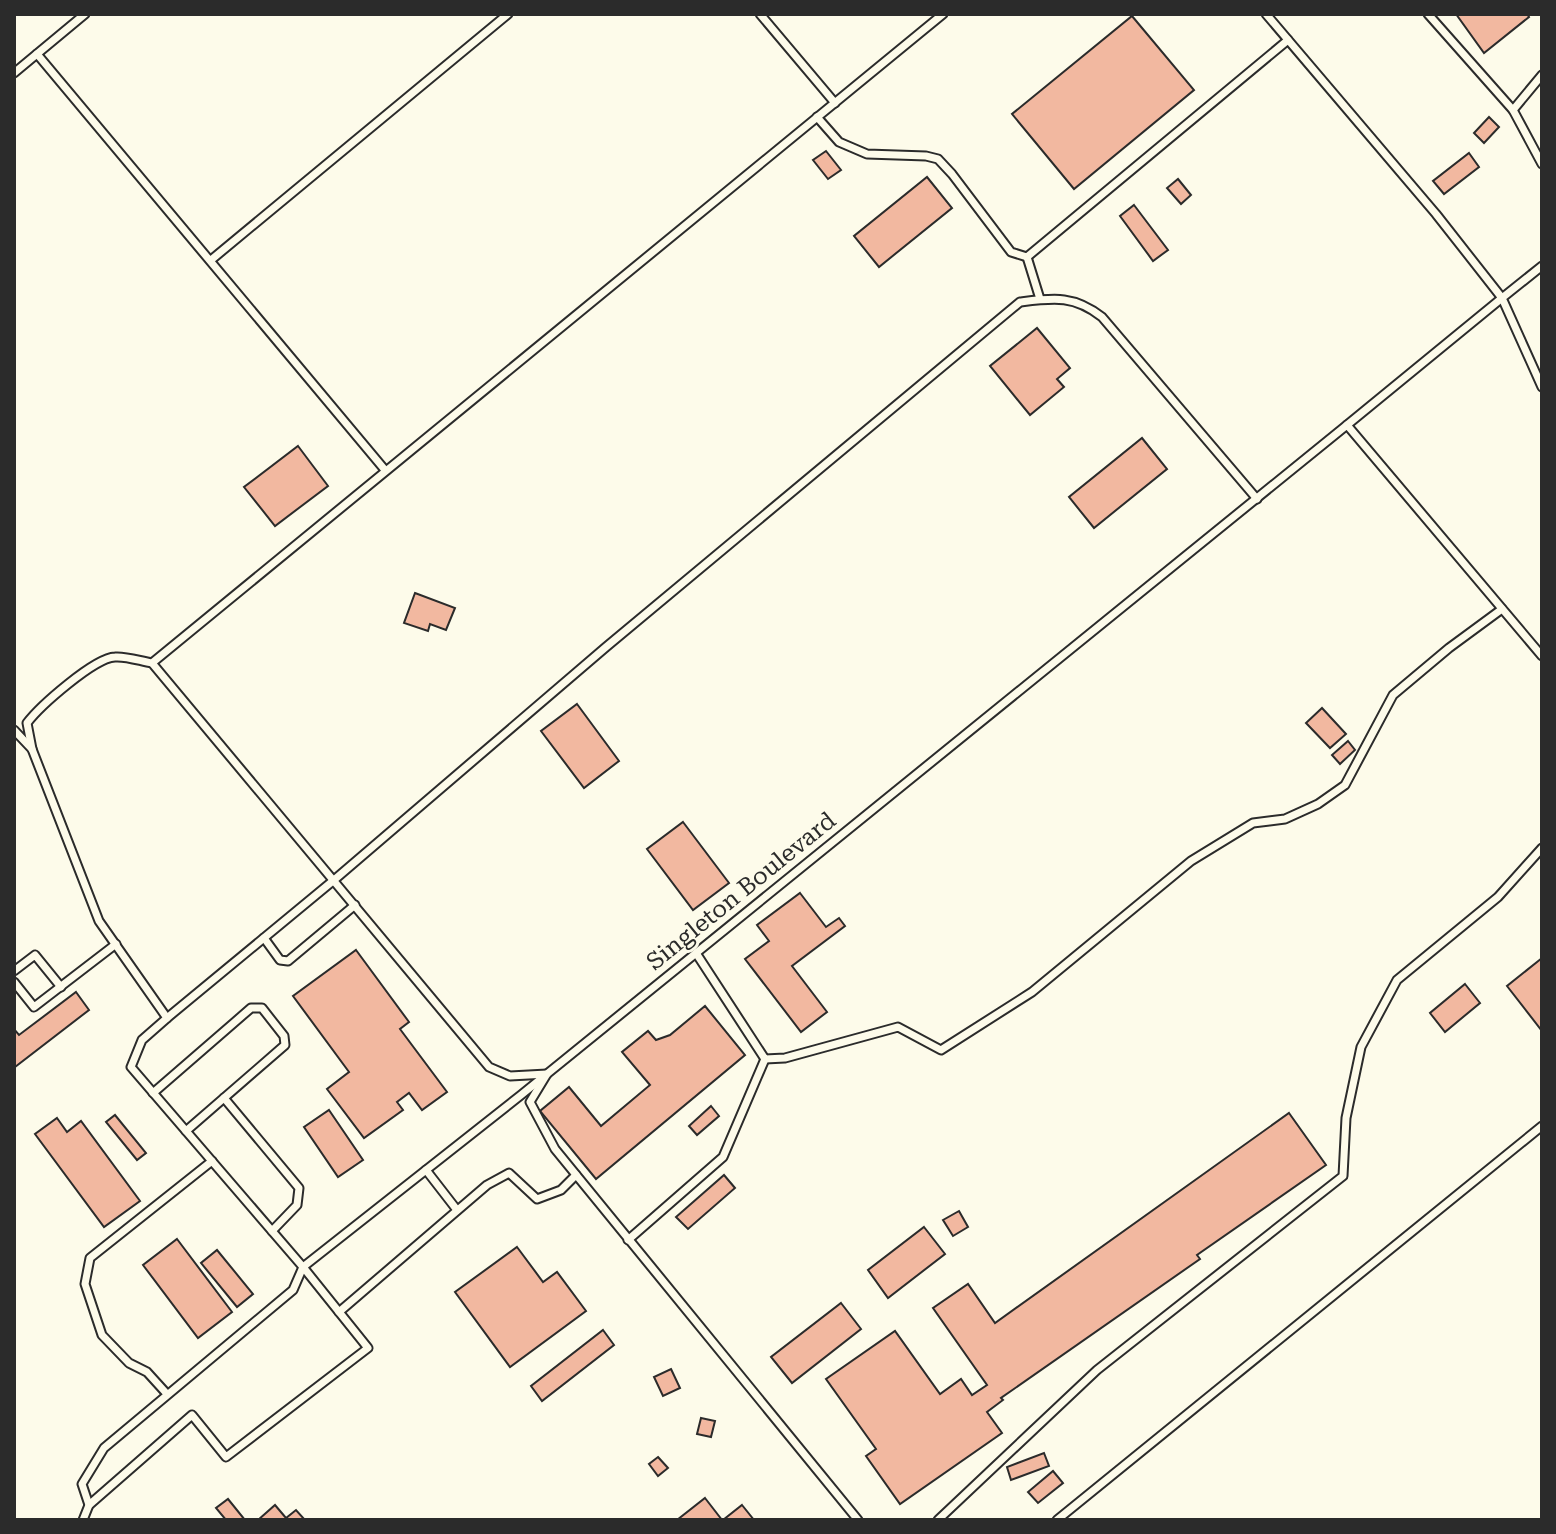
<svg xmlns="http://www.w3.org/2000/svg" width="1556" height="1534" font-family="'Roboto Serif',serif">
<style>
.building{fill:#f2b8a0;stroke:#2b2b2b;stroke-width:2}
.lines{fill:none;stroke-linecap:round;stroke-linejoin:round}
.service-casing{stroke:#2b2b2b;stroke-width:11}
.service{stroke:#fdfbea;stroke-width:7}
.labels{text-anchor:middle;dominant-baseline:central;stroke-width:6;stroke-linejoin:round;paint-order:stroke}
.street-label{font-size:24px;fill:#2b2b2b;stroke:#fdfbea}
</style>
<rect width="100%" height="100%" fill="#fdfbea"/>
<g class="building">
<path d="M1456 14H1527L1529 17 1484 53Z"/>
<path d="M1132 16 1194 90 1074 189 1012 114Z"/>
<path d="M1489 117 1499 127 1484 143 1474 133Z"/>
<path d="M826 151 841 170 828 179 813 160Z"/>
<path d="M1469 153 1479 167 1444 194 1433 181Z"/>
<path d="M927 177 952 208 879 267 854 236Z"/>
<path d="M1178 179 1191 195 1181 204 1167 188Z"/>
<path d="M1134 205 1168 250 1153 261 1120 216Z"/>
<path d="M1037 328 1070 368 1057 379 1064 387 1030 415 990 366Z"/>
<path d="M1142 438 1167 469 1094 528 1069 497Z"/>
<path d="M298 446 328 486 275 526 244 487Z"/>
<path d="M415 593 455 608 446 630 430 624 428 631 404 623Z"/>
<path d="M577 704 619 761 584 788 541 731Z"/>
<path d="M1322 708 1346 734 1330 748 1306 723Z"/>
<path d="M1348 741 1355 750 1340 764 1332 755Z"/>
<path d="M683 822 729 883 693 910 647 849Z"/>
<path d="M800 893 826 927 839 918 845 926 792 966 827 1012 801 1032 745 959 769 941 757 925Z"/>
<path d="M356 950 409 1022 400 1029 447 1092 422 1110 409 1093 397 1102 403 1110 364 1138 327 1089 349 1072 293 996Z"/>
<path d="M1542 958V1031L1507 986Z"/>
<path d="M1465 984 1480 1003 1445 1032 1430 1013Z"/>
<path d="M76 992 89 1010 15 1067 14 1029 19 1035Z"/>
<path d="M705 1006 745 1055 596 1179 540 1111 569 1087 601 1126 650 1085 622 1052 648 1031 656 1040 670 1035Z"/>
<path d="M711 1106 719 1116 697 1135 689 1126Z"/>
<path d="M329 1110 363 1160 338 1177 304 1127Z"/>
<path d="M1289 1113 1326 1165 1197 1255 1200 1259 1001 1398 1003 1400 987 1412 1002 1433 900 1504 866 1456 876 1449 826 1379 895 1331 940 1394 961 1379 972 1395 987 1385 933 1308 968 1284 995 1323Z"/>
<path d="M115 1115 146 1153 137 1160 106 1122Z"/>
<path d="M57 1118 67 1132 81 1121 140 1201 104 1227 35 1134Z"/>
<path d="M724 1175 735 1188 688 1229 676 1217Z"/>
<path d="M959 1211 968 1227 953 1236 943 1220Z"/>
<path d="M924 1227 945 1254 888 1298 868 1270Z"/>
<path d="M177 1239 232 1312 198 1338 143 1265Z"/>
<path d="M517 1247 543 1282 557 1272 586 1311 510 1367 455 1292Z"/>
<path d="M217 1250 253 1294 237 1307 201 1263Z"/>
<path d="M841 1303 861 1329 792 1383 771 1357Z"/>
<path d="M603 1330 614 1345 542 1401 531 1386Z"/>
<path d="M671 1369 680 1388 663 1396 654 1377Z"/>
<path d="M701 1418 715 1421 711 1437 697 1434Z"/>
<path d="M1044 1453 1049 1466 1011 1480 1007 1467Z"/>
<path d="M658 1457 668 1468 658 1476 649 1464Z"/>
<path d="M1053 1471 1063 1483 1038 1503 1028 1492Z"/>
<path d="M705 1498 722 1520H677Z"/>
<path d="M228 1499 245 1520H226L216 1508Z"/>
<path d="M275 1505 286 1518 296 1510 305 1520H258Z"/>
<path d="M742 1505 754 1520H723Z"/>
</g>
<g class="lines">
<defs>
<g id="service">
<path d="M760 14 835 103"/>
<path d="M1266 14 1436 214 1502 298 1347 425"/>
<path d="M1428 14 1513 110"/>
<path d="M37 54 385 470"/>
<path d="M14 73 85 14"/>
<path d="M1542 75 1513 110 1542 164"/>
<path d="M817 117 839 142 867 154 926 156 938 159 952 174 1011 252 1027 257 1288 40"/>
<path d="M1027 257 1040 299"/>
<path d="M211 260 508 14"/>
<path d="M1542 266 1502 298 1542 387"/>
<path d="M152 663 943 14"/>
<path d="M14 730 32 749 99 921 167 1018 142 1040 131 1067 303 1267 293 1290 104 1448 82 1484 89 1505"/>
<path d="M32 749 27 723C40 706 94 658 115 657 126 656 140 661 152 663L489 1067 510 1076 547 1074 530 1102 555 1149 858 1520"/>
<path d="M264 938 280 960 288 961 355 905"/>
<path d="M696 953 765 1059 785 1058 898 1027 941 1050 1032 992 1191 861 1253 823 1285 819 1318 804 1345 785 1393 695 1449 648 1502 609"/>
<path d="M14 971 35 955 61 987"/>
<path d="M14 982 34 1007 116 944"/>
<path d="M167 1018 334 880 606 647 1020 302C1054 298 1074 295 1102 317L1257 499"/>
<path d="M153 1093 251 1008H262L284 1036 285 1045 186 1131"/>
<path d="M224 1098 299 1188 297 1205 272 1231"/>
<path d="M426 1170 457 1210"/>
<path d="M628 1240 723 1157 765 1059"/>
<path d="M339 1312 487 1185 509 1173 537 1199 561 1190 576 1175"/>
<path d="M167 1394 147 1372 129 1363 102 1335 85 1284 90 1258 212 1161"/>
<path d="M83 1520 89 1505 192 1415 226 1457 368 1348 303 1267 521 1095 1347 425 1542 656"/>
<path d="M938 1520 1097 1370 1343 1176 1346 1118 1361 1047 1397 980 1498 897 1542 848"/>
<path d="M1057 1520 1542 1126"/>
</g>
</defs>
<use href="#service" class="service-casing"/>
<use href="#service" class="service"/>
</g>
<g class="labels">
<g class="street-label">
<text transform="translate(741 891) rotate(-39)">Singleton Boulevard</text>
</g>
</g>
<rect width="1556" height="1534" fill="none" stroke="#2b2b2b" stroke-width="32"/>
</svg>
